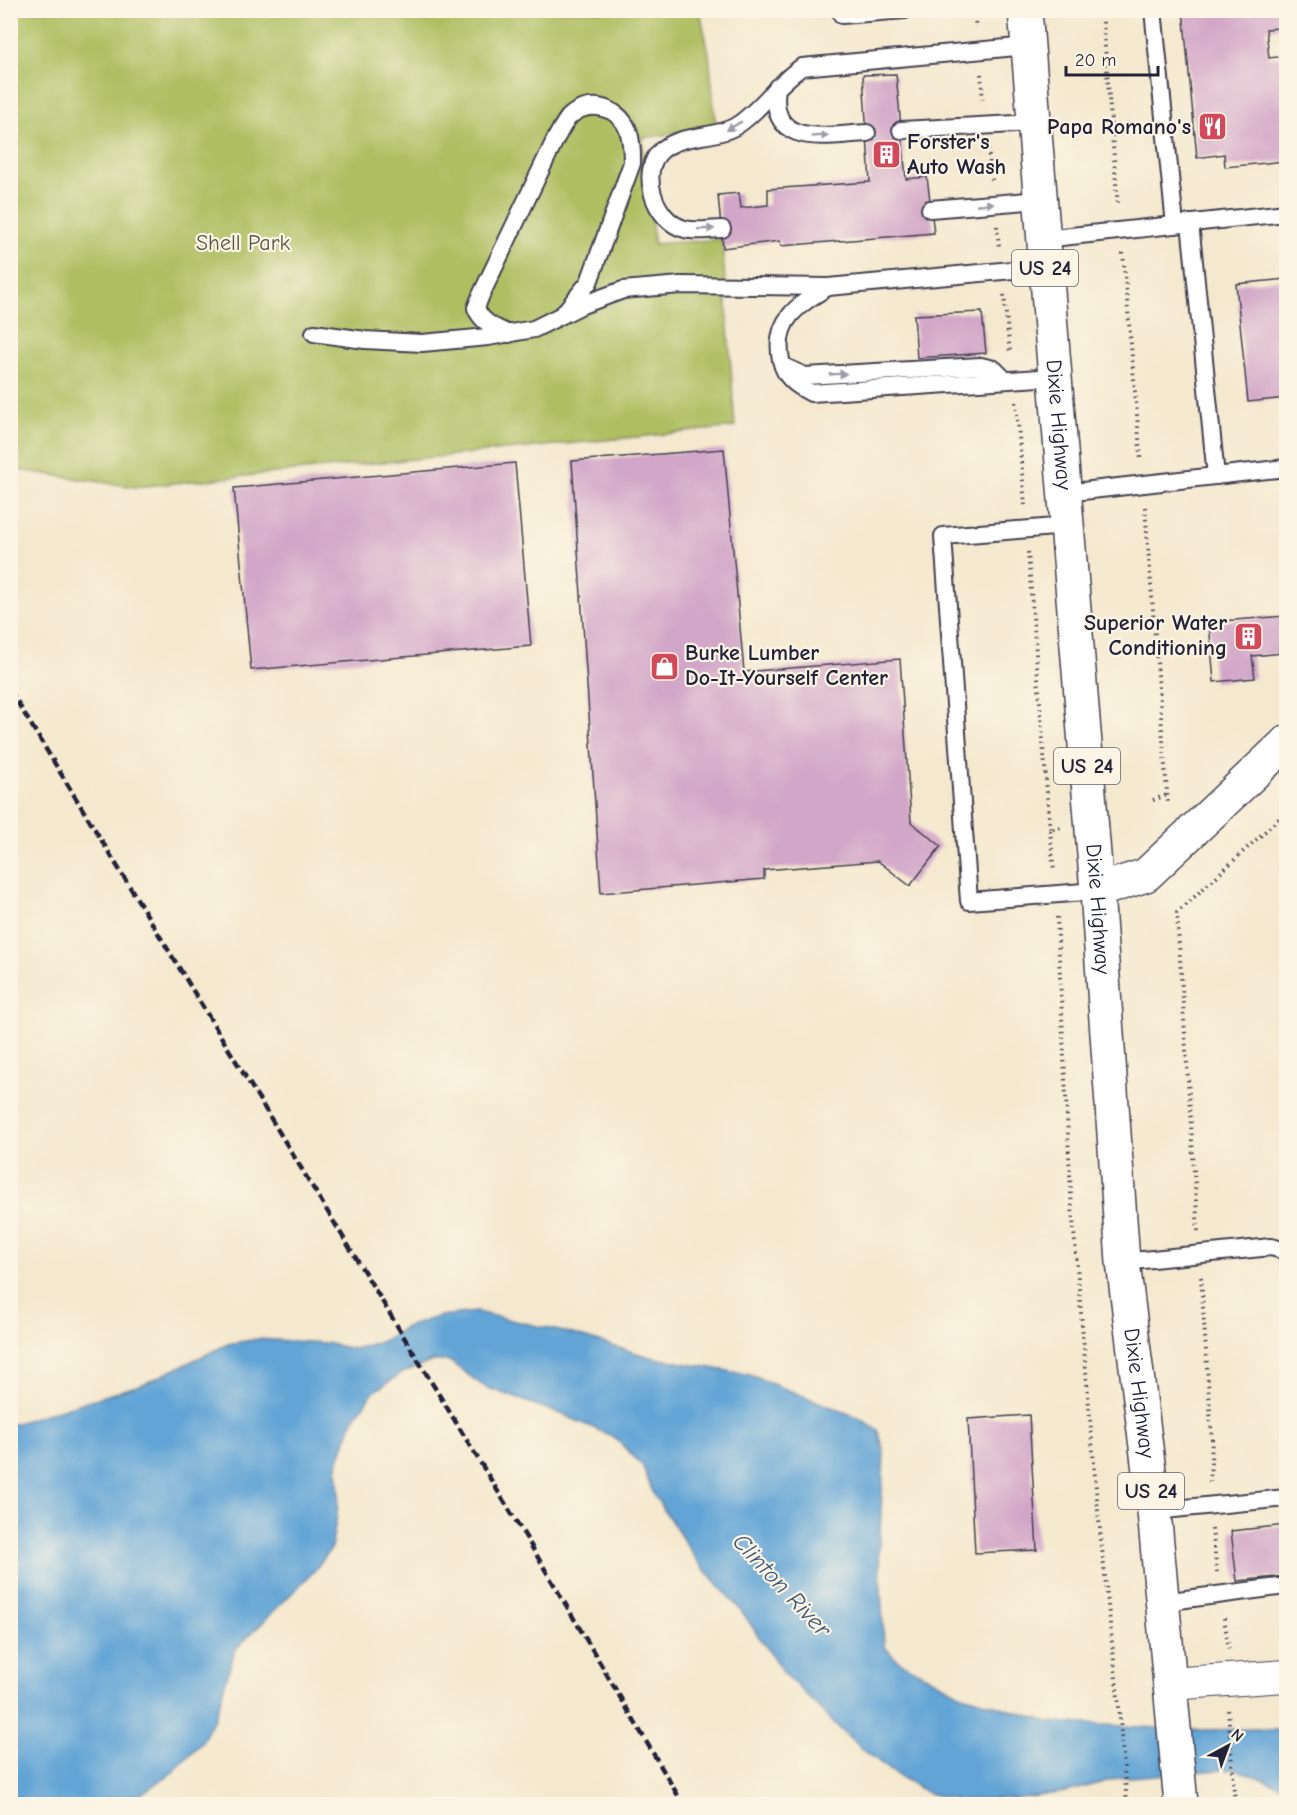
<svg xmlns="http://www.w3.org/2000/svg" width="1297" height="1815" font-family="'Comic Neue',sans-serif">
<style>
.green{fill:#aebe60;stroke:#68704e;stroke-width:1.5}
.water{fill:#62a4d6;stroke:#426388;stroke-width:1.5}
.building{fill:#d2a6c8}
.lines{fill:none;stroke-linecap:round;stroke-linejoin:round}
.service-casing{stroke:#424051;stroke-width:20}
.minor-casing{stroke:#424051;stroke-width:34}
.tertiary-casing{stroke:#424051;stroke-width:36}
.primary-casing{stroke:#424051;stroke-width:36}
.path{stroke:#424051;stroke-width:4;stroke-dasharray:1.5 4.5;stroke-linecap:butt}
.service{stroke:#fff;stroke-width:16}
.minor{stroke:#fff;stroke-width:32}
.tertiary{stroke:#fff;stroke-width:33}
.primary{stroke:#fff;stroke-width:33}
.rail{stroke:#22223b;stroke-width:4.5;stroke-dasharray:9 4.5;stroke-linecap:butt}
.oneway{fill:#9c9ca7}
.labels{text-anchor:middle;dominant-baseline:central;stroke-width:4.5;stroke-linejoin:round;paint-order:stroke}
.shield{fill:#fcf5e5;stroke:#63616e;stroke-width:1.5}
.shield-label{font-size:21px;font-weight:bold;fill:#22223b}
.poi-label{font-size:22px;font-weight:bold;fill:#22223b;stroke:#fcf5e5;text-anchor:end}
.park-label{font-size:22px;fill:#535948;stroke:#fcf5e5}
.street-label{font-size:22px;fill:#22223b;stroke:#fcf5e5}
.water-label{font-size:24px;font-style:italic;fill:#3c5679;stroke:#fcf5e5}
</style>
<rect width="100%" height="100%" fill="#fcf5e5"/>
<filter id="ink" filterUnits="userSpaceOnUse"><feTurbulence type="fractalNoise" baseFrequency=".0167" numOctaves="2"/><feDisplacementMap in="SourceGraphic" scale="12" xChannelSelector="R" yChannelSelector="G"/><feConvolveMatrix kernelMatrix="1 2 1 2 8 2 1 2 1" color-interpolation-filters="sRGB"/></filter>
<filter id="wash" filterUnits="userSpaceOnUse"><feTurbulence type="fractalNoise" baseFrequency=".008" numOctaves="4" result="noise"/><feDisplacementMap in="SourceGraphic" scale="24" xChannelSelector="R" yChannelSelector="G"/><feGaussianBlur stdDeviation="1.35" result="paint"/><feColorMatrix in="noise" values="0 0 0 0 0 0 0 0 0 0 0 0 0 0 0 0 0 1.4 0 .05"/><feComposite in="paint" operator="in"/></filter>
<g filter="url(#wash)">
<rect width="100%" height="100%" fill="#f4e8ce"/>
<path class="green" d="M11 11H700L709 53 716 127 642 138 654 244 722 239 735 427 135 487 11 469Z"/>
<path class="water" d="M476 1312 573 1334 650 1357 750 1375 857 1417 878 1430 884 1451 879 1553 884 1646 897 1660 960 1694 1049 1722 1195 1730 1257 1729 1286 1731V1788L1235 1769 1118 1778 1067 1792 1021 1798 955 1800 928 1793 897 1775 867 1753 841 1730 783 1672 743 1613 698 1562 654 1495 642 1465 614 1437 564 1415 485 1387 449 1361H433L402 1373 372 1393 353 1420 337 1466 339 1494 337 1515 331 1549 314 1571 235 1650 216 1714 202 1742 172 1773 126 1804H11L10 1425 146 1383 228 1344 257 1339 326 1343 353 1349 383 1341 406 1327 440 1316Z"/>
<g id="blocks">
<g class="building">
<path d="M1183 10H1277L1279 28 1266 29 1269 58 1286 56V161L1225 167 1224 154 1197 158Z"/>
<path d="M896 74 906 179 927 177 934 233 781 246 780 241 723 248 718 195 739 193 741 208 768 205V189L870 182 863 75Z"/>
<path d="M1286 279V398L1248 402 1236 284Z"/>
<path d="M982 312 986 353 917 358 914 315Z"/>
<path d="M724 449 744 672 900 659 911 822 941 846 910 886 878 861 764 870V879L601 893 572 461Z"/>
<path d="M515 463 531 646 251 670 234 488Z"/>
<path d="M1286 616V650L1283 653 1252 656 1255 678 1214 682 1209 622Z"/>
<path d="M1029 1415 1037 1550 975 1553 968 1419Z"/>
<path d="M1286 1525V1576L1237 1581 1231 1531Z"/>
</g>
</g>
</g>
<g filter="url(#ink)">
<use href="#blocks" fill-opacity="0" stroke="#424051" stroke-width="1.5"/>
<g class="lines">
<defs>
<g id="service">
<path d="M841 10 842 15 905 10"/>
<path d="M1153 10 1175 225"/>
<path d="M777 87C768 149 826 135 867 133"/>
<path d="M901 130 1034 123"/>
<path d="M930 209 1040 200"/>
<path d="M1190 223 1216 476"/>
<path d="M722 229C710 229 696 232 685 229 654 222 638 170 662 150 683 133 714 139 736 126 759 112 777 83 802 67L1028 46"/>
<path d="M1043 239 1286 213"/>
<path d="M1045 267 828 287C798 305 773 320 781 360 785 378 796 385 811 393L1055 377"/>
<path d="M314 333 365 340 422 343 488 337 534 329 582 305 623 290 681 285 828 287"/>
<path d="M509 334C495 328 482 323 476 308L481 295 556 138C560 131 564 123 569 117 588 99 618 106 628 130 632 141 632 152 632 163L589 282 563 314"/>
<path d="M783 366 805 376 981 366 994 369 1005 380"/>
<path d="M1065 493 1286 468"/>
<path d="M1067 526 943 536 969 901 1097 891"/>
<path d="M1123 1262 1271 1247 1286 1251"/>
<path d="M1154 1511 1286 1498"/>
<path d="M1163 1602 1286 1586"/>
</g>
<path id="minor" d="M1169 1684 1286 1676"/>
<path id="tertiary" d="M1097 891 1146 875 1286 743"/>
<g id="primary">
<path id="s1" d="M1025 10 1097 891 1123 1262 1154 1511 1181 1804"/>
</g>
</defs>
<use href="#service" class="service-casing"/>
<use href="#minor" class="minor-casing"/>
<use href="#tertiary" class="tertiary-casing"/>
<use href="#primary" class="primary-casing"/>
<g class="path">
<path d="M974 10 976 28"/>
<path d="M1102 10 1118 207"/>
<path d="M981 74 983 102"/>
<path d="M988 149 992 180"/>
<path d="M997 226 999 249"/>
<path d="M1123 253 1141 461"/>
<path d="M1004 295 1010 353"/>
<path d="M1016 402 1025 505"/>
<path d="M1145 507 1168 805"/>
<path d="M1028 552 1050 830 1061 827"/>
<path d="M1153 800 1167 795"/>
<path d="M1050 830 1054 871"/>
<path d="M1057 917 1071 1196 1098 1511 1119 1707 1127 1804"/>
<path d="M1198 1231 1177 913 1286 812"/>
<path d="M1201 1277 1212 1440 1210 1482"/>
<path d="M1212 1529 1217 1572"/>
<path d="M1224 1618 1229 1649"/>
<path d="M1228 1710 1235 1804"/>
</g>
<use href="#service" class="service"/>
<use href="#minor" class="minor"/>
<use href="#tertiary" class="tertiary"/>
<use href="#primary" class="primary"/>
<path class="rail" d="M10 690 533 1549 683 1804"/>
</g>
<defs><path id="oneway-solid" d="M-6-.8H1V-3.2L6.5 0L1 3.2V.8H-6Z" transform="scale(1.5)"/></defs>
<g class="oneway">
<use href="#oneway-solid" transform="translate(734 126) rotate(149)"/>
<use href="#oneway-solid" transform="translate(820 136) rotate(-3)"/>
<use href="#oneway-solid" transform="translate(985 204) rotate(-5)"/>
<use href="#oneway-solid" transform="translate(706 229) rotate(-2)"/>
<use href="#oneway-solid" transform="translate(838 374) rotate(-3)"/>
</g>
</g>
<defs>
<symbol id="restaurant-square" viewBox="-11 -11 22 22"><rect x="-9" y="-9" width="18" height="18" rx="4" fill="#d1495b" stroke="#fcf5e5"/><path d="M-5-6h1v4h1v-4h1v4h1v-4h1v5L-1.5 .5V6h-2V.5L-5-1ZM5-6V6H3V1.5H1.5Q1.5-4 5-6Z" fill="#fff"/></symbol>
<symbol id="building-square" viewBox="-11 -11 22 22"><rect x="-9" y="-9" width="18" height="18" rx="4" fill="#d1495b" stroke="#fcf5e5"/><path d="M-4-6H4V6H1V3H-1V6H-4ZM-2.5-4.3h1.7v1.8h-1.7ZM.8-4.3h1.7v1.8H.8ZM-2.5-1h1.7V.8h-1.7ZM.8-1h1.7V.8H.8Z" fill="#fff"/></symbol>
<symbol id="shop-square" viewBox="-11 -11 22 22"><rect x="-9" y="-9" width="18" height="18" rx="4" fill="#d1495b" stroke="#fcf5e5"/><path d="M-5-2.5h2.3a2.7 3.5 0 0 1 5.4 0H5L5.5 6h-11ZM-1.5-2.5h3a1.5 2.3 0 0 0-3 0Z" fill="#fff"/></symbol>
</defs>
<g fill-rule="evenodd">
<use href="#restaurant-square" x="1196" y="110" width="33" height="33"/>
<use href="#building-square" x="870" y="138" width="33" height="33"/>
<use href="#building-square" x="1232" y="620" width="33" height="33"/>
<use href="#shop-square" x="648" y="650" width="33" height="33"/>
</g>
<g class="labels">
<g class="shield">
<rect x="1012" y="250" width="66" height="36" rx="4.5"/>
<rect x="1054" y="748" width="66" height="36" rx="4.5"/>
<rect x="1118" y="1473" width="66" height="36" rx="4.5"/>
</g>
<g class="shield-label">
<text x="1045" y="268">US 24</text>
<text x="1087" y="766">US 24</text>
<text x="1151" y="1491">US 24</text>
</g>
<g class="poi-label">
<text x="1191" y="127">Papa Romano's</text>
<text x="907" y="142" text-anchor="start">Forster's<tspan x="907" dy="25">Auto Wash</tspan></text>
<text x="1227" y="623">Superior Water<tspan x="1227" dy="25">Conditioning</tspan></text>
<text x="685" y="653" text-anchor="start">Burke Lumber<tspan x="685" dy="25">Do-It-Yourself Center</tspan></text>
</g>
<g class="park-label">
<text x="243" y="243">Shell Park</text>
</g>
<g class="street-label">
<text stroke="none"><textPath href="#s1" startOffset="416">Dixie Highway</textPath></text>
<text stroke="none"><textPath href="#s1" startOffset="902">Dixie Highway</textPath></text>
<text stroke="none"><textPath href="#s1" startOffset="1388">Dixie Highway</textPath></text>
</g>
<g class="water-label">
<text transform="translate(782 1585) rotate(47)">Clinton River</text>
</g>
</g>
<rect width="1297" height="1815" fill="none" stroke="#fcf5e5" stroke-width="36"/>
<g transform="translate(1228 1746) rotate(41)" stroke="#fcf5e5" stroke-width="4.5" paint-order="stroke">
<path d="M0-4.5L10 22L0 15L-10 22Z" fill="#22223b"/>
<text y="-9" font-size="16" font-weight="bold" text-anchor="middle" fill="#22223b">N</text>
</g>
<path d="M1066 66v9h92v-9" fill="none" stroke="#22223b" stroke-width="3"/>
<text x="1075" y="66" font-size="18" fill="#22223b" stroke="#fcf5e5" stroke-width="4.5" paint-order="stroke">20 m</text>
</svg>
